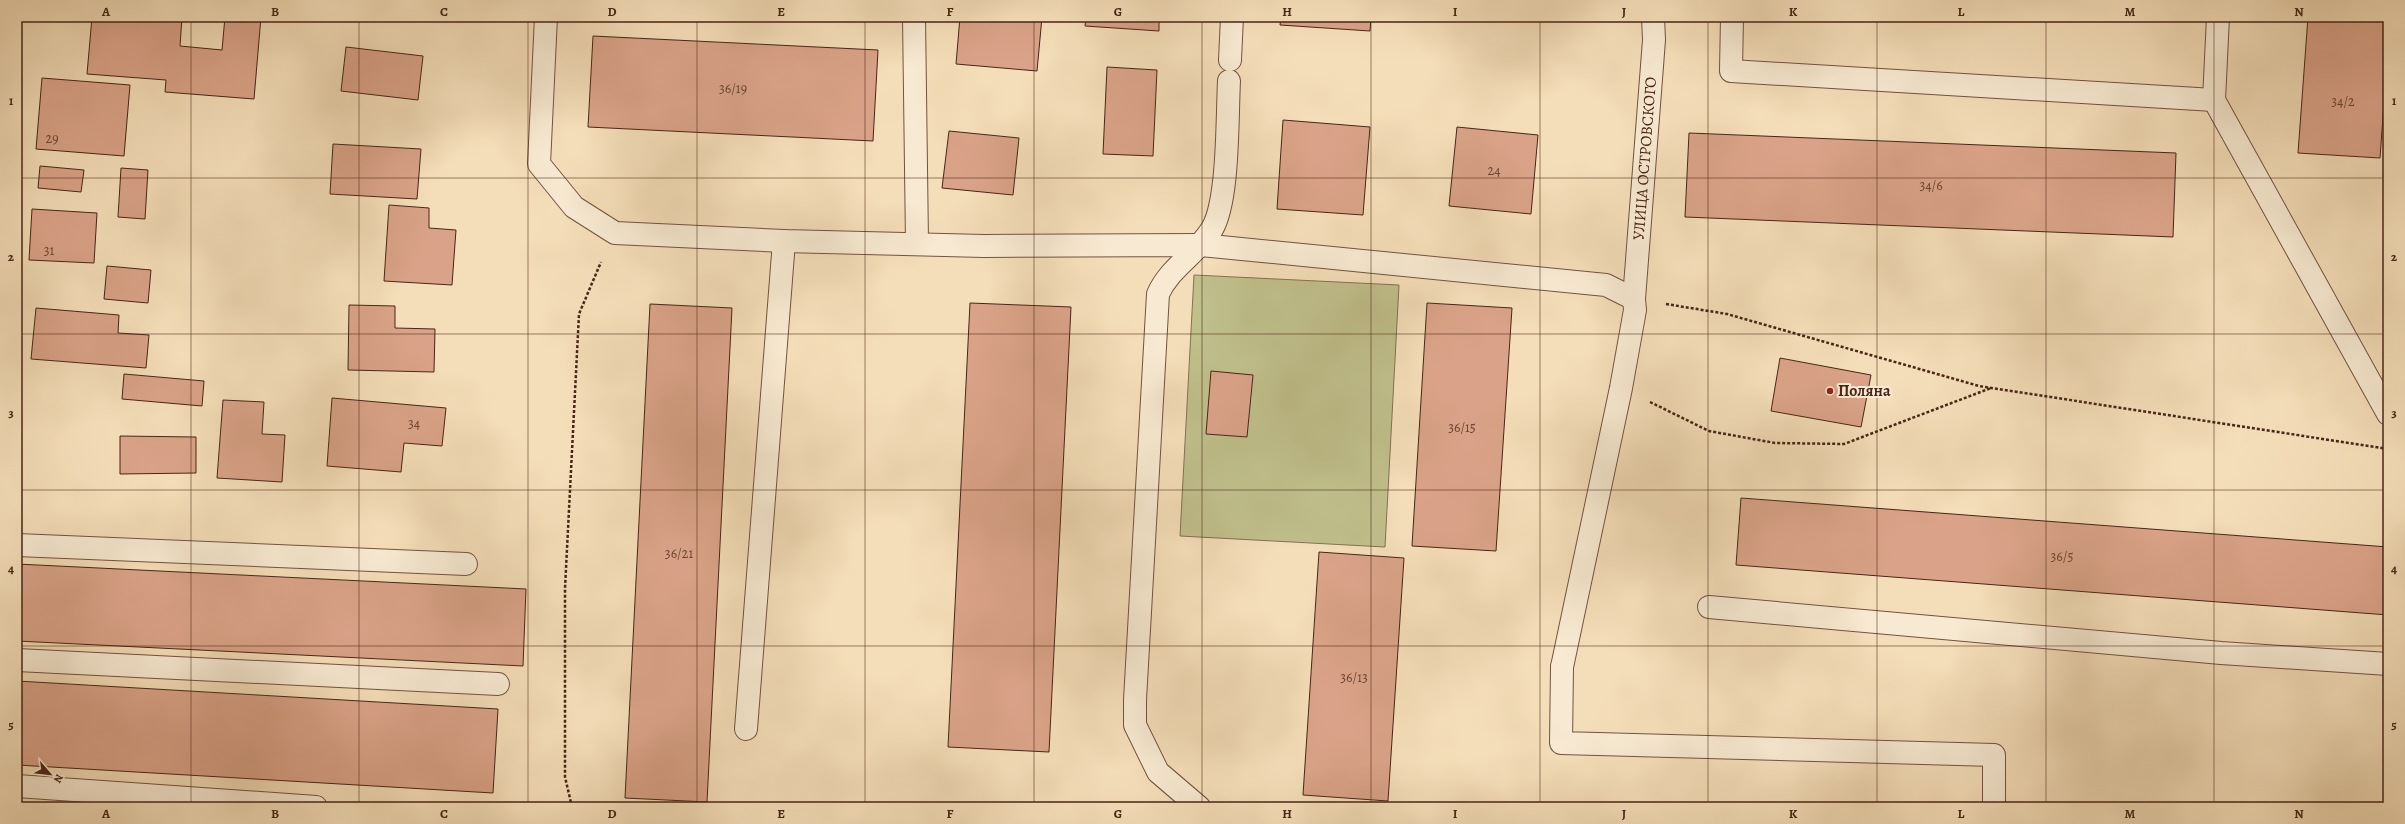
<svg xmlns="http://www.w3.org/2000/svg" width="2405" height="824" font-family="Alegreya,serif">
<style>
.green{fill:#c0c08c;stroke:#847250}
.building{fill:#daa389;stroke:#482515}
.lines{fill:none;stroke-linecap:round;stroke-linejoin:round}
.lane-casing{stroke:#73533e;stroke-width:24}
.street-casing{stroke:#73533e;stroke-width:24}
.path{stroke:#482515;stroke-width:2.5;stroke-dasharray:3 2;stroke-linecap:butt}
.lane{stroke:#f8ead2;stroke-width:22}
.street{stroke:#f8ead2;stroke-width:22}
.grid{fill:none;stroke:#482515;stroke-width:1;stroke-opacity:0.55}
.poi-dot{fill:#8f2418;stroke:#f8ead2;stroke-width:1.5}
.labels{text-anchor:middle;dominant-baseline:central;stroke-width:4;stroke-linejoin:round;paint-order:stroke}
.number-label{font-size:14px;fill:#6c4432}
.street-label{font-size:16px;fill:#482515;stroke:#f8ead2}
.poi-label{font-size:16px;font-weight:bold;fill:#482515;stroke:#f8ead2;text-anchor:start}
.neatline{fill:none;stroke:#482515;stroke-width:1.5}
.grid-label{font-size:13px;text-anchor:middle;font-weight:bold;fill:#482515}
</style>
<rect width="100%" height="100%" fill="#f4deb9"/>
<filter id="stains"><feTurbulence type="fractalNoise" baseFrequency=".005" numOctaves="4"/><feColorMatrix values="0 0 0 0 .2 0 0 0 0 .09 0 0 0 0 .02 0 0 0 .5 -.17"/></filter>
<radialGradient id="worn" r=".72"><stop offset=".6" stop-color="#630" stop-opacity="0"/><stop offset="1" stop-color="#630" stop-opacity=".3"/></radialGradient>
<path class="green" d="M1194 275 1399 285 1385 547 1180 536Z"/>
<g class="building">
<path d="M92 17H182L180 46 222 50 225 17H261L254 99 165 92 166 80 87 74Z"/>
<path d="M960 17H1042L1037 71 956 64Z"/>
<path d="M1086 17H1159V31L1085 26Z"/>
<path d="M1281 17H1371L1370 31 1280 25Z"/>
<path d="M2308 17H2388V48L2380 158 2298 153Z"/>
<path d="M593 36 878 50 873 141 588 127Z"/>
<path d="M346 47 423 56 418 100 341 91Z"/>
<path d="M1107 67 1157 70 1153 156 1103 154Z"/>
<path d="M42 78 130 85 124 156 36 149Z"/>
<path d="M1283 120 1370 127 1363 215 1277 209Z"/>
<path d="M1457 127 1538 135 1531 214 1449 206Z"/>
<path d="M949 131 1019 138 1013 195 942 188Z"/>
<path d="M1689 133 2176 153 2173 237 1685 217Z"/>
<path d="M333 144 421 149 417 199 330 194Z"/>
<path d="M40 166 84 170 81 192 38 188Z"/>
<path d="M121 168 148 170 145 219 118 217Z"/>
<path d="M389 205 429 208V228L456 230 452 285 384 281Z"/>
<path d="M32 209 97 213 94 263 29 260Z"/>
<path d="M107 266 151 270 148 303 104 299Z"/>
<path d="M970 303 1071 307 1049 752 948 747Z"/>
<path d="M1427 303 1512 308 1496 551 1412 546Z"/>
<path d="M650 304 732 308 707 802 625 798Z"/>
<path d="M349 305 395 306V328L435 329 434 372 348 370Z"/>
<path d="M36 308 119 315 118 333 149 335 146 368 31 359Z"/>
<path d="M1780 358 1871 375 1861 427 1771 411Z"/>
<path d="M1211 371 1253 375 1247 437 1206 434Z"/>
<path d="M124 374 204 381 202 406 122 399Z"/>
<path d="M332 398 446 408 442 446 404 443 401 472 327 466Z"/>
<path d="M223 400 264 402 262 434 285 435 282 482 217 478Z"/>
<path d="M120 436 196 437V473L120 474Z"/>
<path d="M1741 498 2388 547V615L1736 565Z"/>
<path d="M1319 552 1404 558 1388 801 1303 795Z"/>
<path d="M17 564 526 589 523 666 17 641Z"/>
<path d="M17 681 498 709 493 793 17 765Z"/>
</g>
<g class="lines">
<defs>
<g id="lane">
<path d="M914 17 917 243"/>
<path d="M1732 17 1731 71 2214 100"/>
<path d="M2218 17 2214 100 2388 414"/>
<path d="M17 545 466 564"/>
<path d="M1709 607 2221 653 2388 664"/>
<path d="M17 660 498 684"/>
<path d="M1562 667 1561 743 1994 755V807"/>
<path d="M746 729 784 241"/>
<path d="M17 786 316 807"/>
</g>
<g id="street">
<path d="M546 17 539 164 574 207 615 233 784 241 984 246 1201 245 1606 285 1634 299 1635 310 1621 388 1562 667"/>
<path d="M1230 60 1232 17"/>
<path id="s1" d="M1634 299 1654 40 1653 17"/>
<path d="M1199 807 1158 772 1135 725V700L1158 294C1170 267 1197 254 1212 229 1229 201 1227 117 1229 81"/>
</g>
</defs>
<use href="#lane" class="lane-casing"/>
<use href="#street" class="street-casing"/>
<g class="path">
<path d="M1666 304 1727 314 1979 386 2388 449"/>
<path d="M1650 402 1709 431 1775 443 1844 444 1991 388"/>
<path d="M572 807 565 777V588L579 314 601 262"/>
</g>
<use href="#lane" class="lane"/>
<use href="#street" class="street"/>
</g>
<path class="grid" d="M191 17V807M359 17V807M528 17V807M697 17V807M865 17V807M1034 17V807M1202 17V807M1371 17V807M1540 17V807M1708 17V807M1877 17V807M2046 17V807M2214 17V807M17 178H2388M17 334H2388M17 490H2388M17 646H2388"/>
<circle class="poi-dot" cx="1830" cy="391" r="4"/>
<g class="labels">
<g class="number-label">
<text x="733" y="88">36/19</text>
<text x="2343" y="101">34/2</text>
<text x="52" y="138">29</text>
<text x="1494" y="170">24</text>
<text x="1931" y="185">34/6</text>
<text x="49" y="250">31</text>
<text x="414" y="423">34</text>
<text x="1462" y="427">36/15</text>
<text x="679" y="553">36/21</text>
<text x="2062" y="556">36/5</text>
<text x="1354" y="677">36/13</text>
</g>
<g class="street-label">
<text stroke="none"><textPath href="#s1" startOffset="141">УЛИЦА ОСТРОВСКОГО</textPath></text>
</g>
<g class="poi-label">
<text x="1838" y="391">Поляна</text>
</g>
</g>
<rect width="2405" height="824" fill="none" stroke="#f4deb9" stroke-width="44"/>
<g transform="translate(50 774) rotate(118)" stroke="#f8ead2" stroke-width="3" paint-order="stroke">
<path d="M0-3L7 15L0 10L-7 15Z" fill="#482515"/>
<text y="-6" font-size="11" font-weight="bold" text-anchor="middle" fill="#482515">N</text>
</g>
<rect x="22" y="22" width="2361" height="780" class="neatline"/>
<g class="grid-label">
<text x="106" y="16">A</text>
<text x="275" y="16">B</text>
<text x="444" y="16">C</text>
<text x="612" y="16">D</text>
<text x="781" y="16">E</text>
<text x="950" y="16">F</text>
<text x="1118" y="16">G</text>
<text x="1287" y="16">H</text>
<text x="1455" y="16">I</text>
<text x="1624" y="16">J</text>
<text x="1793" y="16">K</text>
<text x="1961" y="16">L</text>
<text x="2130" y="16">M</text>
<text x="2299" y="16">N</text>
<text x="11" y="105">1</text>
<text x="2394" y="105">1</text>
<text x="11" y="261">2</text>
<text x="2394" y="261">2</text>
<text x="11" y="417">3</text>
<text x="2394" y="417">3</text>
<text x="11" y="573">4</text>
<text x="2394" y="573">4</text>
<text x="11" y="729">5</text>
<text x="2394" y="729">5</text>
<text x="106" y="818">A</text>
<text x="275" y="818">B</text>
<text x="444" y="818">C</text>
<text x="612" y="818">D</text>
<text x="781" y="818">E</text>
<text x="950" y="818">F</text>
<text x="1118" y="818">G</text>
<text x="1287" y="818">H</text>
<text x="1455" y="818">I</text>
<text x="1624" y="818">J</text>
<text x="1793" y="818">K</text>
<text x="1961" y="818">L</text>
<text x="2130" y="818">M</text>
<text x="2299" y="818">N</text>
</g>
<rect width="100%" height="100%" filter="url(#stains)"/>
<rect width="100%" height="100%" fill="url(#worn)"/>
</svg>
